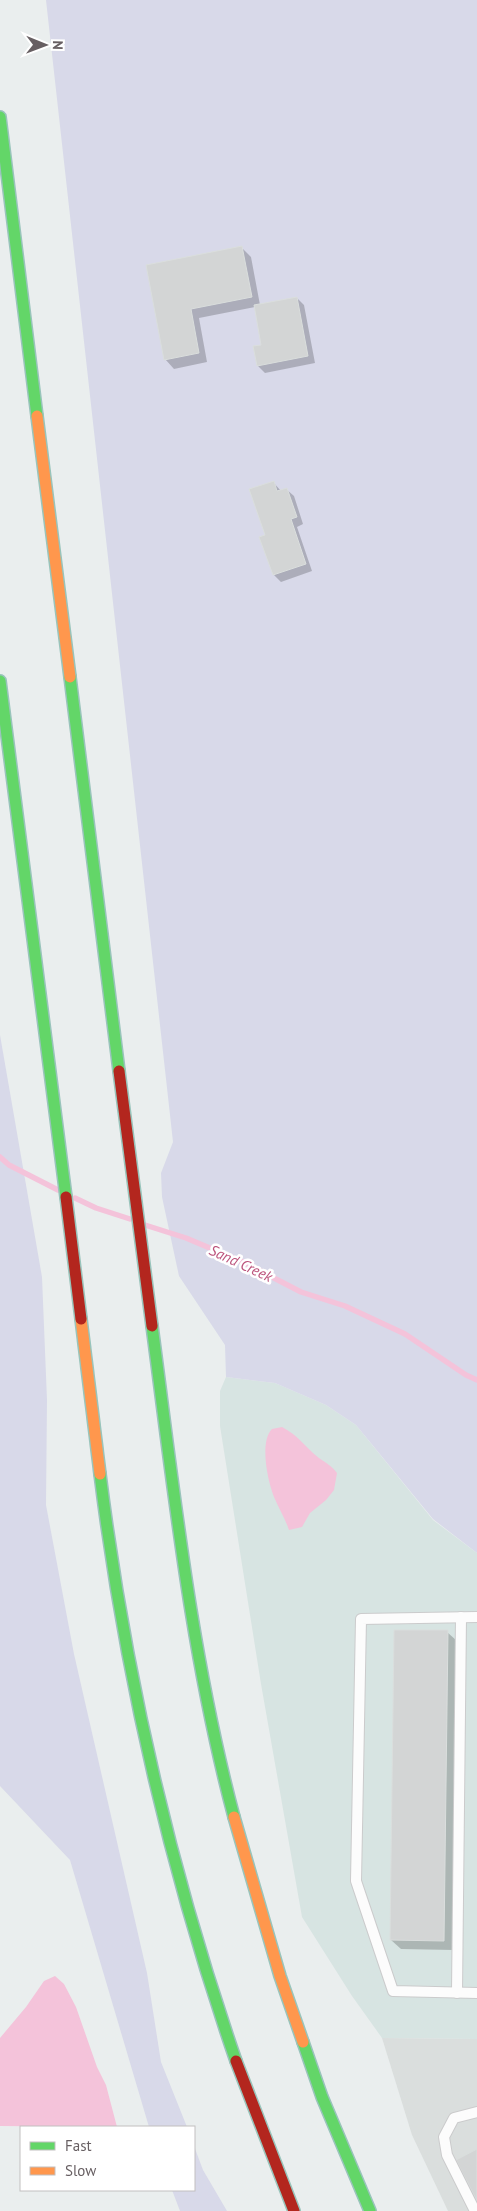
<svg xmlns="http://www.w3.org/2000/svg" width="477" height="2211" font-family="'PT Sans',sans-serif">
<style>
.commercial{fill:#d7e4e2}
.industrial{fill:#dadedd}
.green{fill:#d8d9e9}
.water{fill:#f4c3da}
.shadow{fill:#0003}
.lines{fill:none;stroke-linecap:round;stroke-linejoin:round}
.stream{stroke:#f4c3da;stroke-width:5.5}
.building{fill:#d3d5d5;stroke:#dadedd}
.lane-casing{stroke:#cbcbcc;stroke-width:12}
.fast-casing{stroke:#99c4bb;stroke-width:14}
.slow-casing{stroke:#99c4bb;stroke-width:14}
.jam-casing{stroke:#99c4bb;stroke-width:14}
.lane{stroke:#fcfcfc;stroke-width:10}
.fast{stroke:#63d668;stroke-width:11}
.slow{stroke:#ff974d;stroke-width:11}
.jam{stroke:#b3261e;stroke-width:11}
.labels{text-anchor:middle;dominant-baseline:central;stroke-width:5;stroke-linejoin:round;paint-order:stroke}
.water-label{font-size:15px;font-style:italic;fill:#bc537c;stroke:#fff}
</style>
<rect width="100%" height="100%" fill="#eaeeee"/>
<path class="commercial" d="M226 1377 275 1383 326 1405 356 1425 433 1520 477 1553V2039L382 2038 352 1996 302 1917 261 1684 220 1426V1391Z"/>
<path class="industrial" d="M382 2038 477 2039V2211H448L412 2135Z"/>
<g class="green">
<path d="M46 0H477V1553L433 1519 356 1425 326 1405 275 1383 226 1377 225 1345 179 1276 162 1197 161 1173 173 1142Z"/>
<path d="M0 1035 42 1277 47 1400 46 1505 74 1654 147 1973 161 2062 187 2127H149L70 1860 0 1786Z"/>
<path d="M194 2146 203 2170 227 2211H180L172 2190H194Z"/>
</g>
<g class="water">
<path d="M282 1427C299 1436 305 1447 319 1458 327 1464 330 1464 337 1473L334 1490 326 1500 310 1513 302 1527 289 1530C285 1518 279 1509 274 1497 268 1482 259 1442 272 1429Z"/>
<path d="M55 1976 64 1984 76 2007 97 2067 106 2085 117 2127 0 2126V2038L26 2007 44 1981Z"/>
</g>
<g class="shadow">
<path d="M242 248 251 257 260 305 297 298 304 305 315 363 265 373 258 366 263 346 255 307 199 318 207 362 174 369 165 359 147 266Z"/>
<path d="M273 482 281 491 286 489 294 496 303 524 297 527 312 571 281 582 274 575 267 536Z"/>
<path d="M447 1632 457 1641 453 1950 401 1949 391 1940Z"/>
</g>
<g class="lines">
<g class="stream">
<path d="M0 1157 9 1165 58 1190"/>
<path d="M75 1198 96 1208 130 1219"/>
<path d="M145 1225 186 1238 243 1262 301 1292 345 1306 405 1334 466 1375 477 1380"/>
</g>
</g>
<g class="building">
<path d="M242 246 252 297 191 309 199 353 164 360 146 265Z"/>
<path d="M297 297 308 356 257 366 253 346 261 345 254 305Z"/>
<path d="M274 481 277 491 287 488 297 517 291 519 306 564 273 575 259 537 265 535 249 489Z"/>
<path d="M394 1630H448L444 1941 390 1940Z"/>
<path d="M477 2149V2201L456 2160Z"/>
</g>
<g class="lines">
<defs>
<g id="lane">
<path d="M477 1617 361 1619 356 1881 393 1991 477 1993"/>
<path d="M457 1993 461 1617"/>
<path d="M475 2211 447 2155 444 2137 454 2118 477 2112"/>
</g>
<g id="fast">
<path d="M0 117 37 416"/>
<path d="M70 677 119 1071"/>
<path d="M0 681 66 1197"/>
<path d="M152 1326C174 1491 191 1656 234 1817"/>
<path d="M100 1474C125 1675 170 1870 236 2061"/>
<path d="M303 2042 322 2097 370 2211"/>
</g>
<g id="slow">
<path d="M37 416 70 677"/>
<path d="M81 1319 100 1474"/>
<path d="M234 1817 280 1976 303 2042"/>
</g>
<g id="jam">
<path d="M119 1071 152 1326"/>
<path d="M66 1197 81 1319"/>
<path d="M236 2061 294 2211"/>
</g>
</defs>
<use href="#lane" class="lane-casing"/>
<use href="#fast" class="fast-casing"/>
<use href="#slow" class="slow-casing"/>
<use href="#jam" class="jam-casing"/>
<use href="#lane" class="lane"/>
<use href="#fast" class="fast"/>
<use href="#slow" class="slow"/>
<use href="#jam" class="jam"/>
</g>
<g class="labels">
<g class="water-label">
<text transform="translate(241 1263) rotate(25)">Sand Creek</text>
</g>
</g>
<rect x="20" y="2126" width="175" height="65" fill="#ffffff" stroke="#c2bfc0"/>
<rect x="30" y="2142" width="25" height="8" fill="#63d668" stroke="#c2bfc0"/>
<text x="65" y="2151" font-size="15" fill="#675f62">Fast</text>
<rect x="30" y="2167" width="25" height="8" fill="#ff974d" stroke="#c2bfc0"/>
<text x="65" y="2176" font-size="15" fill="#675f62">Slow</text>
<g transform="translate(45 45) rotate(91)" stroke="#ffffff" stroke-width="4" paint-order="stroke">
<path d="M0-4L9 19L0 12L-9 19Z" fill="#675f62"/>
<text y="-8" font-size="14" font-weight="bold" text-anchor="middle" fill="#675f62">N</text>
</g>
</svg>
